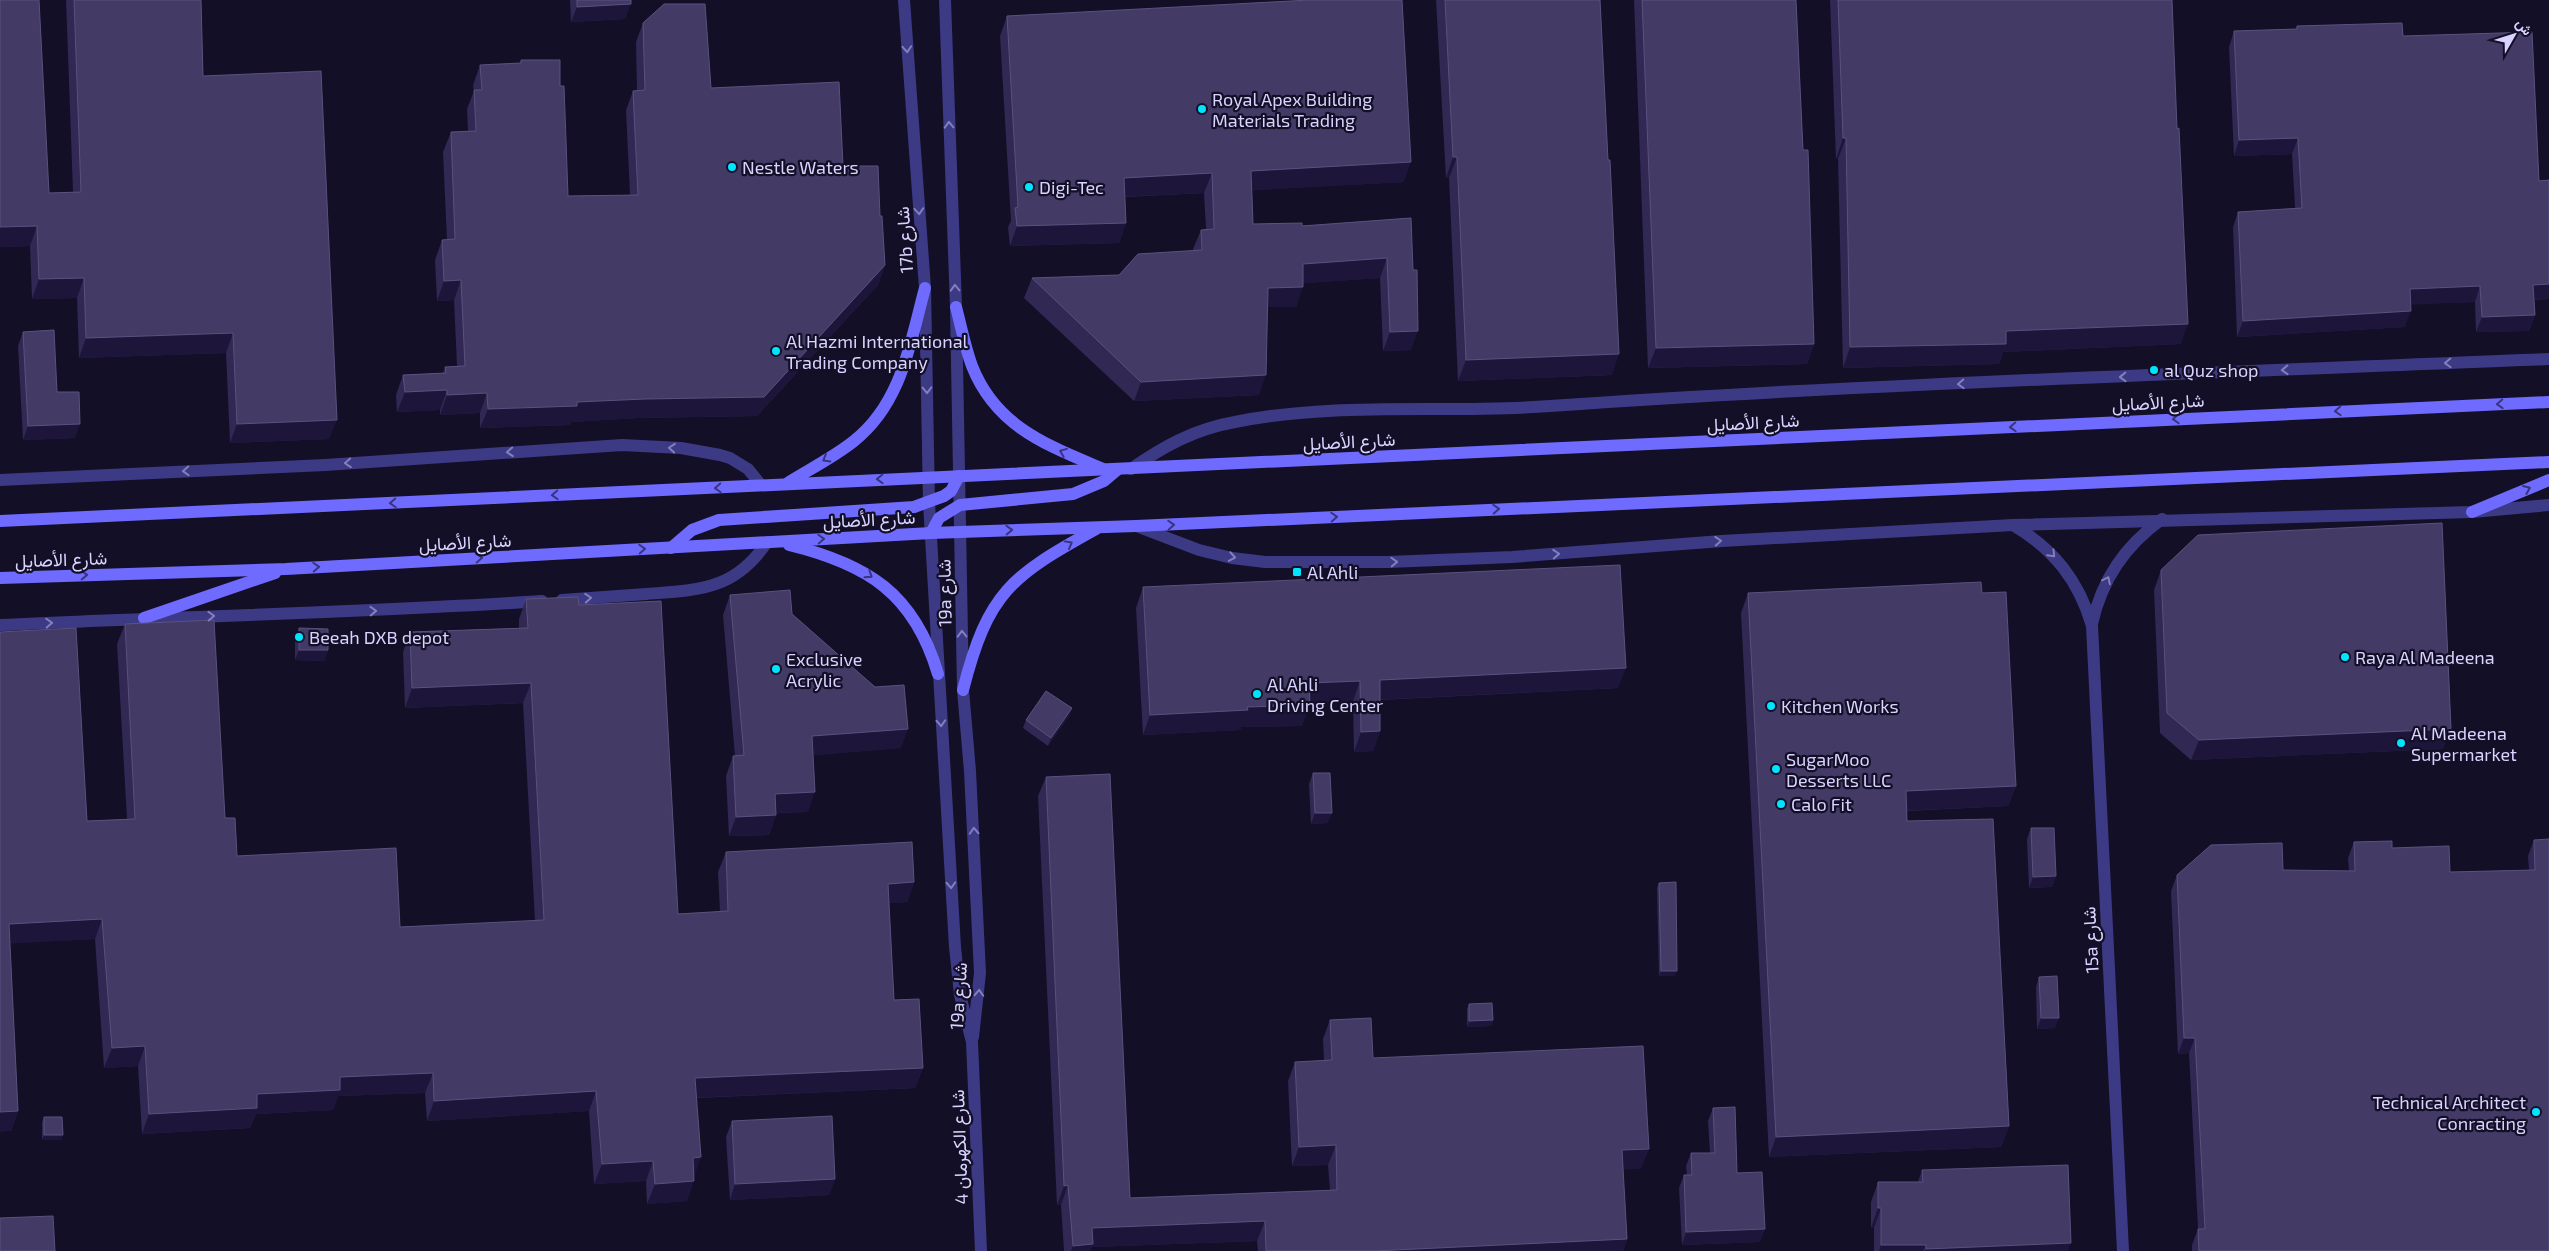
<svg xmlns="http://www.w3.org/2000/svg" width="2549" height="1251" font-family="'Exo 2',Vazirmatn,sans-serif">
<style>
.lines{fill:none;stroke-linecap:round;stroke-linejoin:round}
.minor{stroke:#3d3a85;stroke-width:12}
.secondary{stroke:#6f6bff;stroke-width:12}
.wall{fill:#312854}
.shaded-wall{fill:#1d163a}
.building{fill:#433a66;stroke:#5a527e}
.oneway{stroke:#837fbc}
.oneway2{stroke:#38347d}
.poi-dot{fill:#00e5ff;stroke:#130f26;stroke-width:2}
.labels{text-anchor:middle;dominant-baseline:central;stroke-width:4.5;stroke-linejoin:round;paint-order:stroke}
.poi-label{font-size:18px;fill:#d9d4ff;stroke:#130f26;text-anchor:start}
.street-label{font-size:18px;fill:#d9d4ff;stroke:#130f26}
</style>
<rect width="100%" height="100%" fill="#130f26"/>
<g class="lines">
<g class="minor">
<path d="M904 0 925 288 929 503 955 947 960 995 972 1042 981 1251"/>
<path d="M945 0 956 307 963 690 970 771 980 973 973 1037"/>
<path d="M1131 469C1164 446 1195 429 1235 422 1339 401 1446 414 1550 406 1883 383 2216 373 2549 359"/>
<path d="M0 480 325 465 622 445 681 448 720 455 730 458 748 469 761 485"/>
<path d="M2013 525C2054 549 2079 581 2092 626L2123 1251"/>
<path d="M1136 526 1199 550 1232 558 1265 562H1388L1512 557 1722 541 2013 525 2472 512 2549 505"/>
<path d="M562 600C590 598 618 596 646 594 699 590 735 590 767 542"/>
<path d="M2092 624C2102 579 2125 546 2162 519"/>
<path d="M0 625C181 616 361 613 542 601"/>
</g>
<g class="secondary">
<path d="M956 307C961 326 965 347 972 366 996 427 1047 445 1103 469"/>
<path d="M789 482C810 469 834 457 854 441 902 403 910 343 925 288"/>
<path d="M2472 512 2549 480"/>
<path d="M0 521 2549 402"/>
<path d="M931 533 939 518 960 505 1073 494 1104 481 1117 470"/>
<path d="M789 545C867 564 914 593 938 674"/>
<path d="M671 548 692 530 719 520 914 507 944 496 951 491 959 476"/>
<path d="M0 578 286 569 931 533 1136 526 2549 462"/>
<path d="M144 618 275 573"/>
<path d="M963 690C988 592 1011 576 1096 529"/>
</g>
</g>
<g class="wall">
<path d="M66 0H201L203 76 329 439 230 443 226 353 79 358 77 298 32 299 30 246 0 247 49 193 73 192Z"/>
<path d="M570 0H631L625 19 571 22Z"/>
<path d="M1436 0H1600L1612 375 1458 381 1449 178H1446Z"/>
<path d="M1634 0H1796L1803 150 1814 344 1807 364 1648 368Z"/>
<path d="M1830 0H2172L2181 344 2003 352 1999 364 1843 368 1838 159H1836Z"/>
<path d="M1007 16 1404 182 1252 190 1253 224 1302 226 1411 218V350L1383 351 1380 278 1303 283 1296 307H1268L1259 395 1134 401 1024 298 1032 278 1119 275 1193 251V249L1201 230 1206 229 1204 193 1125 197 1126 223 1119 243 1010 246 1008 227 1011 221 1000 36Z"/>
<path d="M643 23 711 88 843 166 880 216 885 265 878 285 757 416 638 418 571 422 570 425 480 428V413L440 415V410L397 412 396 395 403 375 443 373 445 367 457 366 454 300 437 301 435 260 442 240H447L443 152 451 132H468L467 109 474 91 473 85 480 65 520 63 521 60 560 86 568 196 630 195 626 110 633 91 637 90 636 42Z"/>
<path d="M2297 26 2403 36 2539 181 2549 180V299L2534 300 2535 315 2529 331 2476 332 2475 302 2411 304 2405 327 2237 337 2233 227 2238 212 2295 208 2292 154 2234 156 2229 47 2234 31 2296 29Z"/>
<path d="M23 332 57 392 75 438 23 440 18 346Z"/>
<path d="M2161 570 2443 749 2191 760 2160 733 2154 590Z"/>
<path d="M1143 587 1618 688 1380 700V731L1373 751 1354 752 1353 701 1309 703 1302 726 1241 727 1240 730 1143 735 1136 608Z"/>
<path d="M1748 593H1982L2016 786 2008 806 1907 811V821L2009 1126 2001 1147 1769 1157 1741 613Z"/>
<path d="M730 595 792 614 901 748 813 755 808 812 776 813V815L769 835 729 836 726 776 733 756H735L723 615Z"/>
<path d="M526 599 579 605 678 914 720 912 718 872 726 852 914 882 907 902 889 903 894 1000 923 1068 915 1088 697 1098 694 1177 687 1201 647 1204 646 1181 594 1184 589 1111 427 1121 425 1093 338 1096 333 1110 256 1114 250 1128 142 1134 138 1066 104 1068 95 939 10 943 18 1111 11 1131 0 632 87 821 127 819 117 644 125 624 225 818 237 856 400 927 535 921 523 703 405 708 403 652 410 632 519 628V619Z"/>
<path d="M299 628 328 650 324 661 295 660V639Z"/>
<path d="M1072 708 1069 716 1048 746 1023 728 1026 720Z"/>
<path d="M1313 773 1328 823 1311 824 1309 784Z"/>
<path d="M1046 777 1130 1198 1330 1190 1328 1165 1292 1166 1288 1081 1295 1062 1324 1061 1323 1039 1330 1020 1373 1058 1641 1169H1623L1627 1239 1623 1251H1258L1257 1241 1092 1247 1090 1251H1064L1061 1205H1057L1038 796Z"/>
<path d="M2031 828 2056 876 2052 887 2029 888 2027 839Z"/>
<path d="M2534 840 2549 1251H2192V1245L2198 1229 2189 1053 2178 1054 2171 891 2177 875 2283 870 2349 871 2348 858 2354 842 2392 848 2450 872 2529 870 2528 856Z"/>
<path d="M1659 883 1675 976H1659L1657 888Z"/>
<path d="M2039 977 2055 1028 2037 1029 2036 987Z"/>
<path d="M1469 1004 1493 1020 1491 1026 1467 1027V1009Z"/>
<path d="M1713 1108 1737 1173 1760 1242 1682 1245 1679 1188 1684 1175H1687L1686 1166 1691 1153H1710L1708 1121Z"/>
<path d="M44 1117 63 1135 61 1140H42V1122Z"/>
<path d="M732 1121 835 1179 829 1195 730 1200 726 1137Z"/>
<path d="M1922 1170 2068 1251H1874V1228H1871V1202L1878 1182H1918Z"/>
</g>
<g class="shaded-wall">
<path d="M631 4 625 19 571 22 577 7Z"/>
<path d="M1843 138H1846L1838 159H1836Z"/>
<path d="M2298 138 2292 154 2234 156 2239 140Z"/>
<path d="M1453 157H1457L1449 178H1446Z"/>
<path d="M1411 162 1404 182 1244 191 1251 171Z"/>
<path d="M1212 173 1204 193 1116 197 1124 178Z"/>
<path d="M1126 223 1119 243 1010 246 1017 226Z"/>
<path d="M37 226 30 246 0 247V227Z"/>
<path d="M1387 258 1380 278 1296 284 1303 264Z"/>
<path d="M885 265 878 285 757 416 638 418 571 422 570 425 480 428 488 409 577 402Z"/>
<path d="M84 278 77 298 32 299 39 279Z"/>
<path d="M461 280 454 300 437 301 444 281Z"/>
<path d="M2549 284V299L2528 300 2533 285Z"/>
<path d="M2480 286 2475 302 2404 305 2410 289Z"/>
<path d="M1303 287 1296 307H1261L1268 288Z"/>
<path d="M2411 311 2405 327 2237 337 2243 321Z"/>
<path d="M2535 315 2529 331 2476 332 2482 317Z"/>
<path d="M2188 324 2181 344 2003 352 1999 364 1843 368 1850 347 2006 331Z"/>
<path d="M1418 331 1411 350 1383 351 1390 332Z"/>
<path d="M233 333 226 353 79 358 86 338Z"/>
<path d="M1814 344 1807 364 1648 368 1656 348Z"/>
<path d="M1619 354 1612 375 1458 381 1466 360Z"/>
<path d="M1266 375 1259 395 1134 401 1141 382Z"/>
<path d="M447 390 440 410 397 412 405 392Z"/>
<path d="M487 393 480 413 440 415 447 395Z"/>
<path d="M337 420 329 439 230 443 237 424Z"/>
<path d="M80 424 75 438 23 440 28 426Z"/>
<path d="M299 650H328L324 661 295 660Z"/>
<path d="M1626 668 1618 688 1372 700 1380 680Z"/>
<path d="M1360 681 1353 701 1302 704 1309 683Z"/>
<path d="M531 683 523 703 405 708 412 688Z"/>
<path d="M1310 705 1302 726 1241 727 1240 730 1143 735 1150 715 1247 707Z"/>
<path d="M1072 708 1069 716 1048 746 1051 738Z"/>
<path d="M908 729 901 748 805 756 812 736Z"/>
<path d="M2451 729 2443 749 2191 760 2199 740Z"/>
<path d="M1380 731 1373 751 1354 752 1361 732Z"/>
<path d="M2016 786 2008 806 1899 811 1906 791Z"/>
<path d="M815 792 808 812 768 813 775 794Z"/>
<path d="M1315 813H1332L1328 823 1311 824Z"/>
<path d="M776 815 769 835 729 836 736 817Z"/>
<path d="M2056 876 2052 887 2029 888 2033 877Z"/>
<path d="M914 882 907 902 881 904 888 884Z"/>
<path d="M102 919 95 939 2 944 9 924Z"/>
<path d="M1661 971H1677L1675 976H1659Z"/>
<path d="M2041 1018H2059L2055 1028 2037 1029Z"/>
<path d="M1493 1020 1491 1026 1467 1027 1469 1021Z"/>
<path d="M2184 1038H2195L2189 1053 2178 1054Z"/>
<path d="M145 1046 138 1066 104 1068 112 1048Z"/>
<path d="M923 1068 915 1088 688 1098 695 1078Z"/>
<path d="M433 1073 425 1093 338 1096 333 1110 256 1114 250 1128 142 1134 149 1114 257 1094 340 1077Z"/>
<path d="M596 1091 589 1111 427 1121 434 1101Z"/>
<path d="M18 1111 11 1131 0 1132V1112Z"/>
<path d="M2009 1126 2001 1147 1769 1157 1776 1137Z"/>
<path d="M44 1135H63L61 1140H42Z"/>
<path d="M1336 1145 1328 1165 1292 1166 1299 1147Z"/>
<path d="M1649 1149 1641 1169 1615 1170 1622 1150Z"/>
<path d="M701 1157 694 1177 693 1158Z"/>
<path d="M653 1161 646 1181 594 1184 602 1164Z"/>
<path d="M835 1179 829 1195 730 1200 735 1184Z"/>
<path d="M694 1181 687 1201 647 1204 655 1184Z"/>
<path d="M1068 1185 1061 1205H1057L1064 1186Z"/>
<path d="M1878 1208H1881L1874 1228H1871Z"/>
<path d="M1265 1221 1257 1241 1092 1247 1090 1251H1071L1073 1246 1092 1228Z"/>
<path d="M1765 1229 1760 1242 1682 1245 1686 1232Z"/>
<path d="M1627 1239 1623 1251H1374Z"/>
<path d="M2071 1243 2068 1251H1925L1926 1249Z"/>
<path d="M1881 1245H1926L1923 1251H1879Z"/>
</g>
<g class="building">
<path d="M0 0H39L49 193 81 192 74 0H201L203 76 321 71 337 420 237 424 233 333 86 338 84 278 39 279 37 226 0 227Z"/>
<path d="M577 0H631V4L577 7Z"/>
<path d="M1310 0H1402L1411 162 1251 171 1253 224 1302 223V226L1411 218 1413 270H1417L1418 331 1390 332 1387 258 1303 264V287L1268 288 1266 375 1141 382 1032 278 1119 275 1138 254 1202 250 1201 230 1214 229 1212 173 1124 178 1126 223 1017 226 1015 208 1018 207 1007 16Z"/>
<path d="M1445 0H1600L1608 160H1610L1619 354 1466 360 1457 157H1453Z"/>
<path d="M1642 0H1796L1803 150H1808L1814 344 1656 348Z"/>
<path d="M1838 0H2172L2177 129 2179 128 2188 324 2006 331V344L1850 347 1846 138H1843Z"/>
<path d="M664 4H705L711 88 839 82 843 166H878L880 216H882L885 265 764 397 645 399 577 402V406L488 409 487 393 447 395V390L405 392 403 375 446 373 445 367 465 366 461 280 444 281 442 240 455 239 451 132 476 131 474 90H482L480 65 521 63V60H560V86H564L568 196 638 195 633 91 645 90 643 23Z"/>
<path d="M2402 23 2403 36 2532 32 2539 181 2549 180V284L2533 285 2535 315 2482 317 2480 286 2410 289 2411 311 2243 321 2238 212 2302 208 2298 138 2239 140 2234 31 2297 29V26Z"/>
<path d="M54 330 57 392H79L80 424 28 426 23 332Z"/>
<path d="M2442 523 2451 729 2199 740 2167 713 2161 570 2198 535Z"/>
<path d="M1620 565 1626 668 1380 680V731L1361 732 1360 681 1309 683 1310 705 1247 707 1248 710 1150 715 1143 587Z"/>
<path d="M1981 582 1982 593 2006 592 2016 786 1906 791 1907 821 1993 819 2009 1126 1776 1137 1748 593Z"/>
<path d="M790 590 792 614 875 687 904 685 908 729 812 736 815 792 775 794 776 815 736 817 733 756 744 755 730 595Z"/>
<path d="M578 597 579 605 661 601 678 914 728 911 726 852 912 842 914 882 888 884 894 1000 919 999 923 1068 695 1078 701 1157 693 1158 694 1181 655 1184 653 1161 602 1164 596 1091 434 1101 433 1073 340 1077V1090L257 1094V1108L149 1114 145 1046 112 1048 102 919 9 924 18 1111 0 1112V632L76 628 87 821 135 819 125 624 214 620 225 818H235L237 856 396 848 400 927 544 920 531 683 412 688 410 632 528 628 526 599Z"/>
<path d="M299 628 328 629V650H299Z"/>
<path d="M1046 691 1072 708 1051 738 1026 720Z"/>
<path d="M1313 773H1330L1332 813H1315Z"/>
<path d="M1110 774 1130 1198 1337 1190 1336 1145 1299 1147 1295 1062 1332 1060 1330 1020 1371 1018 1373 1058 1643 1046 1649 1149 1622 1150 1627 1239 1374 1251H1266L1265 1221 1092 1228 1093 1244 1073 1246 1068 1185 1064 1186 1046 777Z"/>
<path d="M2031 828H2054L2056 876 2033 877Z"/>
<path d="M2549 839V1251H2199L2198 1229H2205L2195 1038H2184L2177 875 2211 845 2282 843 2283 870 2355 871 2354 842 2392 841V848L2449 846 2450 872 2535 870 2534 840Z"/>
<path d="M1676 882 1677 971H1661L1659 883Z"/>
<path d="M2057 976 2059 1018H2041L2039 977Z"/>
<path d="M1492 1003 1493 1020 1469 1021V1004Z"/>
<path d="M1735 1107 1737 1173 1762 1172 1765 1229 1686 1232 1684 1175H1692L1691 1153H1715L1713 1108Z"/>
<path d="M832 1116 835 1179 735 1184 732 1121Z"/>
<path d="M44 1117H62L63 1135H44Z"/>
<path d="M2068 1165 2071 1243 1926 1249V1245H1881V1208H1878V1182H1923L1922 1170Z"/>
<path d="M53 1216 55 1251H0V1218Z"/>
</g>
<defs><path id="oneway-chevron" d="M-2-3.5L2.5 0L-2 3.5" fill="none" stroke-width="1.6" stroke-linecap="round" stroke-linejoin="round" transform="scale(1.25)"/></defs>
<g class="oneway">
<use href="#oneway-chevron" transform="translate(907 49) rotate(86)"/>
<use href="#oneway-chevron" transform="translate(949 125) rotate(-92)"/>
<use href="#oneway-chevron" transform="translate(919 211) rotate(86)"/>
<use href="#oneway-chevron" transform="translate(955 288) rotate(-92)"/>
<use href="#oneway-chevron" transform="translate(2448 363) rotate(178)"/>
<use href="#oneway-chevron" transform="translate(2285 370) rotate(178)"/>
<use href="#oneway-chevron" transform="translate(2123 377) rotate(178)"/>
<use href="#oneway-chevron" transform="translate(1961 384) rotate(177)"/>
<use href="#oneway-chevron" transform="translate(927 390) rotate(89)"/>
<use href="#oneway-chevron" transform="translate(672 448) rotate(-175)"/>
<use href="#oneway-chevron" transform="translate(510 452) rotate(176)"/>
<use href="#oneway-chevron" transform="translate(348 463) rotate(176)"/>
<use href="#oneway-chevron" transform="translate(186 471) rotate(177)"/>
<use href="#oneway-chevron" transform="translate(1718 541) rotate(-4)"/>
<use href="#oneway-chevron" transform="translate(1556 554) rotate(-4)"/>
<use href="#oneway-chevron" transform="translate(2052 554) rotate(46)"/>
<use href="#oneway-chevron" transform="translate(1232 557) rotate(10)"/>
<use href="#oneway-chevron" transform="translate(1394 562) rotate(-2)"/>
<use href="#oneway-chevron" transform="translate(2107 580) rotate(-64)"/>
<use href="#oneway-chevron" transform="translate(588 598) rotate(-4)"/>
<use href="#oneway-chevron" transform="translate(373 611) rotate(-2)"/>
<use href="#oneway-chevron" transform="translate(211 616) rotate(-2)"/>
<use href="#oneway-chevron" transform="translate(49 623) rotate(-3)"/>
<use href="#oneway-chevron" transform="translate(962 634) rotate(-91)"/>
<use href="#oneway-chevron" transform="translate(941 723) rotate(87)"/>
<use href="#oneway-chevron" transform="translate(974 831) rotate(-93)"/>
<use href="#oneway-chevron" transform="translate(951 885) rotate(87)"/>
<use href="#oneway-chevron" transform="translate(979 993) rotate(-87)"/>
</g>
<g class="oneway2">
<use href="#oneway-chevron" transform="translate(2500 404) rotate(177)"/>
<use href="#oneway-chevron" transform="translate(2338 411) rotate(177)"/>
<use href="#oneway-chevron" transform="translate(2176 419) rotate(177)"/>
<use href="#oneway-chevron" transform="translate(2013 427) rotate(177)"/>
<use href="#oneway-chevron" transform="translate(1063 452) rotate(-158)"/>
<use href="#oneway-chevron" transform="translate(826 459) rotate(149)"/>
<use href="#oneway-chevron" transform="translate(880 479) rotate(178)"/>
<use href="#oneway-chevron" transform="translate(718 488) rotate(177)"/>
<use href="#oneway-chevron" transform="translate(2527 489) rotate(-23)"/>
<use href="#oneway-chevron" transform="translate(555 495) rotate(177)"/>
<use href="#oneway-chevron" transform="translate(393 503) rotate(177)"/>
<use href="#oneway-chevron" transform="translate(1496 509) rotate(-3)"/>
<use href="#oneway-chevron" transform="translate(1334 517) rotate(-3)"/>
<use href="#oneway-chevron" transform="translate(1171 525) rotate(-3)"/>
<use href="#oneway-chevron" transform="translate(1009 530) rotate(-2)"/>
<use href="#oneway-chevron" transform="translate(821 539) rotate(-3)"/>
<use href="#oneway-chevron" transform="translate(1069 544) rotate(-29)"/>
<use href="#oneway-chevron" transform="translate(642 549) rotate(-3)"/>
<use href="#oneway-chevron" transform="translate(479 558) rotate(-3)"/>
<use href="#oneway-chevron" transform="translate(316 567) rotate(-3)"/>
<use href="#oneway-chevron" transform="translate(84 575) rotate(-2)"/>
<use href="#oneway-chevron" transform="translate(869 575) rotate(33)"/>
</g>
<g class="poi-dot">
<circle cx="1202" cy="109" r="5"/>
<circle cx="732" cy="167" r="5"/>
<circle cx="1029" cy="187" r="5"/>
<circle cx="776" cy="351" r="5"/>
<circle cx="2154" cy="370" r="5"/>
<rect x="1292" y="567" width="10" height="10" rx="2.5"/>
<circle cx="299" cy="637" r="5"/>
<circle cx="2345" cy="657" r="5"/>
<circle cx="776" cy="669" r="5"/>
<circle cx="1257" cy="694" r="5"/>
<circle cx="1771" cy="706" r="5"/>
<circle cx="2401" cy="743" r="5"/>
<circle cx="1776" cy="769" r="5"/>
<circle cx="1781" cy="804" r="5"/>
<circle cx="2536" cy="1112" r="5"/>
</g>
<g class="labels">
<g class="poi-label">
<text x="1212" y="99">Royal Apex Building<tspan x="1212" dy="21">Materials Trading</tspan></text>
<text x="742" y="167">Nestle Waters</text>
<text x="1039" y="187">Digi-Tec</text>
<text x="786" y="341">Al Hazmi International<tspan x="786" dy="21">Trading Company</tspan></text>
<text x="2164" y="370">al Quz shop</text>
<text x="1307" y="572">Al Ahli</text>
<text x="309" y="637">Beeah DXB depot</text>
<text x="2355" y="657">Raya Al Madeena</text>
<text x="786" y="659">Exclusive<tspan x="786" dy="21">Acrylic</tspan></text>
<text x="1267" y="684">Al Ahli<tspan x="1267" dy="21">Driving Center</tspan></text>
<text x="1781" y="706">Kitchen Works</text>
<text x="2411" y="733">Al Madeena<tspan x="2411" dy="21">Supermarket</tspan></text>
<text x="1786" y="759">SugarMoo<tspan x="1786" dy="21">Desserts LLC</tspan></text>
<text x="1791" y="804">Calo Fit</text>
<text x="2526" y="1102" text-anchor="end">Technical Architect<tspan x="2526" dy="21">Conracting</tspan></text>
</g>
<g class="street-label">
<text transform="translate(904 240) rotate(-94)">17b شارع</text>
<text transform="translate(2158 402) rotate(-3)">شارع الأصايل</text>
<text transform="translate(1753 422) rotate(-3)">شارع الأصايل</text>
<text transform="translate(1349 441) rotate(-3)">شارع الأصايل</text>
<text transform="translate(869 519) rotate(-3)">شارع الأصايل</text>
<text transform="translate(465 542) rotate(-3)">شارع الأصايل</text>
<text transform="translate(61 559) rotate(-2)">شارع الأصايل</text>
<text transform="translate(944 593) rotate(-91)">19a شارع</text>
<text transform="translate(2090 940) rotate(-93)">15a شارع</text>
<text transform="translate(958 996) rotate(-86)">19a شارع</text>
<text transform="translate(959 1147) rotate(-92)">شارع الكهرمان 4</text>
</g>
</g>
<g transform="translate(2514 35) rotate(51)" stroke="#130f26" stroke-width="4" paint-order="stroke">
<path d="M0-4L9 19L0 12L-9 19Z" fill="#d9d4ff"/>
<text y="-8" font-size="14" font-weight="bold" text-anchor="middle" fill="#d9d4ff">ش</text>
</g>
</svg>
